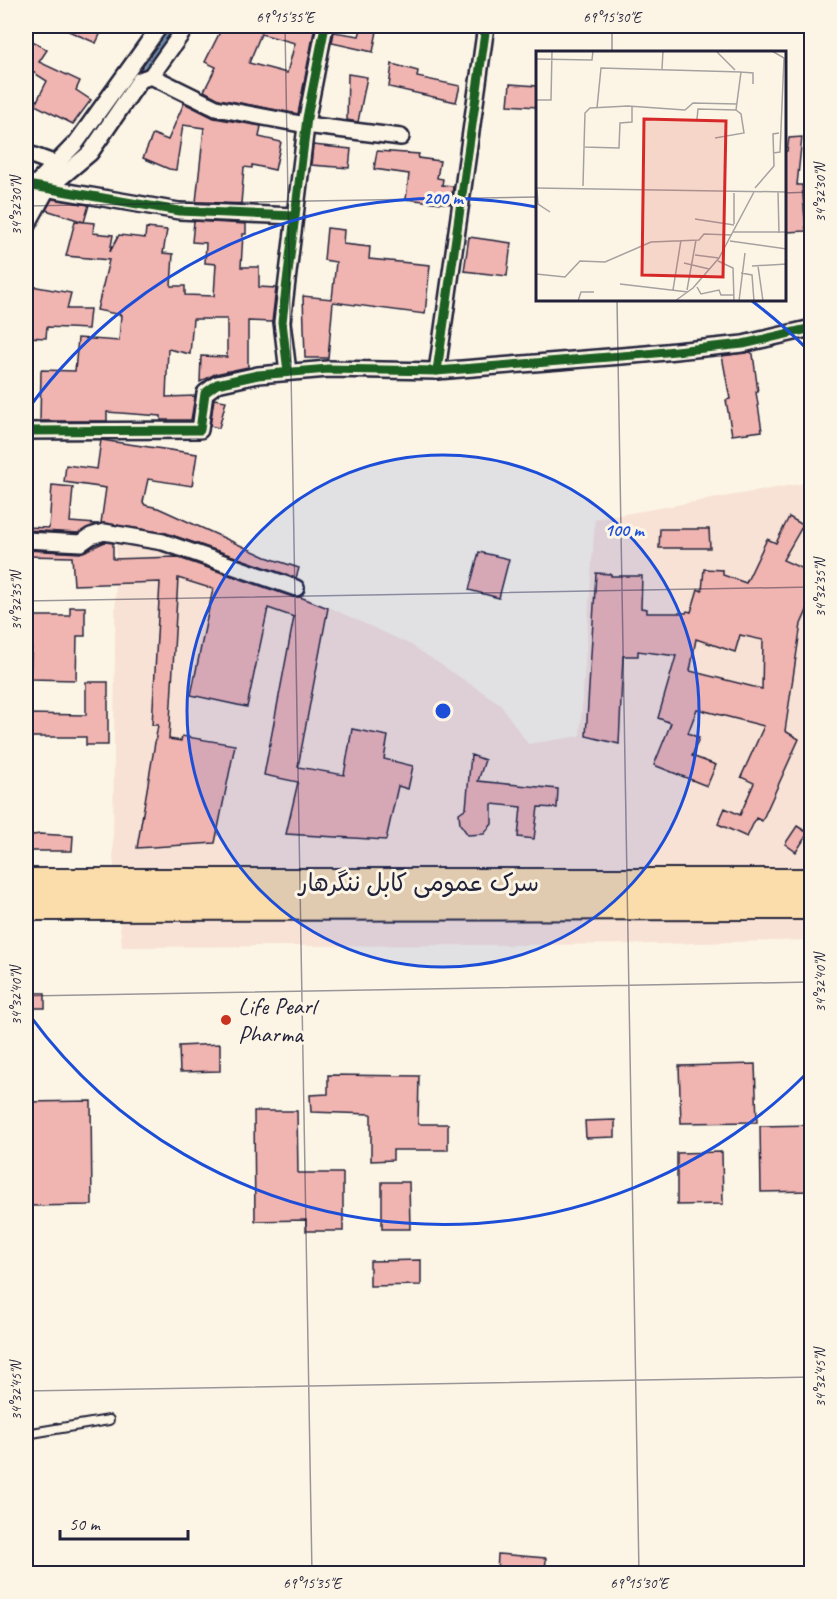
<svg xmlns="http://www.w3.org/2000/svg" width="837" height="1599" font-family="Caveat,'Playpen Sans Arabic',sans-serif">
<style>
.built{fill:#f8e2d5}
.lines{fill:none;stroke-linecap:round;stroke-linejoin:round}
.stream{stroke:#6a90af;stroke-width:5}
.building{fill:#f0b4b1;stroke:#22223b;stroke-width:1.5;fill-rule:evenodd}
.service-casing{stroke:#22223b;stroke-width:12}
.minor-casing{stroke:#22223b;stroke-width:20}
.trunk-casing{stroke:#22223b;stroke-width:30}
.service{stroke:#fcf5e5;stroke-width:8}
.minor{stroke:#fcf5e5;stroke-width:15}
.trunk{stroke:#fbddab;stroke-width:26}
.cycleway-casing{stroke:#fcf5e5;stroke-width:13}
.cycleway{stroke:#1b5e20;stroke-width:9}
.ticks{fill:none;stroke:#22223b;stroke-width:1.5;stroke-opacity:0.45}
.ring{fill:none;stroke:#1d4ed8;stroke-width:3}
.poi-dot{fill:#c8321e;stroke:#fcf5e5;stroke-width:2}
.labels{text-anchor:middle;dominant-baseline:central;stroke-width:6;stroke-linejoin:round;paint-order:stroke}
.street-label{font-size:24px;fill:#22223b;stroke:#fcf5e5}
.poi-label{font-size:24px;fill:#22223b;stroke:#fcf5e5;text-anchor:start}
.inset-road{fill:none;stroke:#a5a1a1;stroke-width:1.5}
.view{fill:#d62828;fill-opacity:0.15;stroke:#d62828;stroke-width:3}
.inset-edge{fill:none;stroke:#22223b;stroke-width:3}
.centre{fill:#1d4ed8;stroke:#fcf5e5;stroke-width:3}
.ring-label{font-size:18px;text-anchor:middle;font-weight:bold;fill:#1d4ed8;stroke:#fcf5e5;stroke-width:6;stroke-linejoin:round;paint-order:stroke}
.neatline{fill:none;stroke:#22223b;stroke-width:2}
.ticks-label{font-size:15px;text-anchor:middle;fill:#22223b}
</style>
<rect width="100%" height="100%" fill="#fcf5e5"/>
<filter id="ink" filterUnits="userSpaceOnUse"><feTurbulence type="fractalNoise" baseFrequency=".0167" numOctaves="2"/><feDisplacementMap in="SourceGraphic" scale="12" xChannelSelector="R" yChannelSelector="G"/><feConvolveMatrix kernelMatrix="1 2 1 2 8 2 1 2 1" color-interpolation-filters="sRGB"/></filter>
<g filter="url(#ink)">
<path class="built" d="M811 482V940L661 944 122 947 113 855 116 539 182 552 300 594 411 645 499 703 528 744 580 736 595 519Z"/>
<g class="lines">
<g class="stream">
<path d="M140 76 175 26"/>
<path d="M26 210 36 195"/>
</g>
</g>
<g class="building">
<path d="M57 26H104L96 43Z"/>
<path d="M223 26H315L298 114 219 99 204 91 216 67 205 62ZM261 34 295 43 287 73 249 63Z"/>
<path d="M362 26H378L373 52 332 43 334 32 359 36Z"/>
<path d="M26 37 47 50 39 62 80 81 76 90 91 100 73 124 35 105 47 81 33 72 26 85Z"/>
<path d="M392 64 418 71 417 77 460 86 456 102 389 87Z"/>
<path d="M348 74 367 77 358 122 347 120Z"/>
<path d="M510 84 537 86V107L508 105Z"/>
<path d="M184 103 214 118 261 126 259 137 281 142 275 170 252 165V168L244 167 241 204 196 202 204 128 183 125 176 170 169 169 143 158 153 134 168 140Z"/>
<path d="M802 137 797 185H802L806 231 786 232 784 151H787L789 138Z"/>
<path d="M313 145 351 149 349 168 311 165Z"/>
<path d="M377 151 419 154 418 158 440 161 437 178 443 179 442 185 453 186 451 204 406 199 409 174 374 169Z"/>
<path d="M52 199 89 205 84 222 46 210Z"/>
<path d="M75 221 94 223 93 233 113 235 110 252 119 235 145 238 146 228 167 230 163 253 173 254 171 286H185V295L214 296 216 264 205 263 206 243 192 242 194 221 246 224V234H243L241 267H259V287L276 288 272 322 248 321V367L215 374 200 382 201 356 227 357V319H193L190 354 168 349 166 397 195 396 191 420H161V416L107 412V421H40L41 370 75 371 78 338 119 341 121 315 97 310 109 260 66 256Z"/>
<path d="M327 228 344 230 343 244 370 247 369 259 430 265 425 314 333 302 328 358H305L303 296 332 299 336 262 324 260Z"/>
<path d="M469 237 511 243 507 276 464 271Z"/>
<path d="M26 285 71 293 67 309H90L88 329 47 327 46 338 26 337Z"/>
<path d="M750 352 753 354 758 392H756L762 431 732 435 726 400 730 399 722 356Z"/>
<path d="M214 399 226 401 219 428 210 426Z"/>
<path d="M101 440 197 454 192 486 148 479 143 502 145 505 158 508 266 557 299 568 296 578 166 533 101 523 106 488 64 482 66 465 97 469Z"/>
<path d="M52 485 73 487 70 522 97 524 78 533 26 530V527L49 528Z"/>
<path d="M789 517 803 525 783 560 812 573V599L801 624 785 731 799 739 762 821 756 818 747 837 718 824 725 808 740 815 754 783 741 777 764 726 697 709 688 733 699 738 692 756 716 765 707 786 654 765 671 723 658 718 676 656 638 651V656H623L619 744 586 736 596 573 611 574V576H642L641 608 647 609V613H686L687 611 691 612 698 589 702 591 704 569 723 570V575L746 583 767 539 776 543ZM740 635 763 640 762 689 690 671 696 639 735 652Z"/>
<path d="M660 529H709L710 548H659Z"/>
<path d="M105 542 113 543V559L176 557 293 597H300L328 608 298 767 344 775 352 729 388 736 384 759 413 766 408 789 398 786 386 840 286 834 298 782 264 775 294 617 268 608 247 707 191 695 213 589 178 578 169 739 181 741 182 736 235 745 215 843 137 848 158 725H152L160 582 74 585 72 557 26 556V550L80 553Z"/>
<path d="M479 552 509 559 499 598 469 590Z"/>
<path d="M70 607H85V636H77L76 680 30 679 32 636H26V616H70Z"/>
<path d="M86 682H108V745H86V737H26V714L86 715Z"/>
<path d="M471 755 485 760 478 781 558 789 557 808 538 807 534 839 518 837 521 807 492 804V824L484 834 468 835 460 824 459 813 466 808Z"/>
<path d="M797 826 808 833 796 852 785 844Z"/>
<path d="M40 834 73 836 72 851H26V836Z"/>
<rect x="26" y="993" width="19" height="15"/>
<path d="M220 1044V1071L180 1072 179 1046Z"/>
<path d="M755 1064 757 1122 681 1123 679 1066Z"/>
<path d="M328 1075 419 1076 418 1124H448V1150H393V1160L371 1161V1114L311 1112 310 1095 328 1094Z"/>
<path d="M91 1101 92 1205 26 1206V1102Z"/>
<path d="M254 1111H297L298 1173H343V1231H306V1220L255 1221Z"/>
<path d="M615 1120V1137L586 1138 585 1121Z"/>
<path d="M812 1125V1191L761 1192 760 1126Z"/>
<path d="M722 1152 723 1204 677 1205V1153Z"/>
<path d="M382 1182H409L410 1229H382Z"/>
<path d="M421 1260V1285L370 1286V1261Z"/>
<path d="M498 1554 546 1558 545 1574H497Z"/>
</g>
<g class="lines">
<defs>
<path id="service" d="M26 1434 109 1420"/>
<g id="minor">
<path d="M151 76 216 108 306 125 401 137"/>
<path d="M26 153 56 164"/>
<path d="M33 186 179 211 295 216"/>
<path d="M26 194 76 143 160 26"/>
<path d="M26 227 47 189 90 153 140 80 151 76 187 26"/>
<path d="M437 371 486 26"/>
<path d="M288 372 282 322 307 118 325 26"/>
<path d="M26 431 200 430 205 393 217 384 258 375 328 369 437 371 646 354 743 344 812 328"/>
<path d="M26 540 81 543 91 536 104 532 163 542 296 588"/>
</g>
<g id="trunk">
<path d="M26 882H812"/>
<path d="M26 907 812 906"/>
</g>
</defs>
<use href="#service" class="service-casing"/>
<use href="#minor" class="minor-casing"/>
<use href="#trunk" class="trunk-casing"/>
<use href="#service" class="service"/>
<use href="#minor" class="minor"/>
<use href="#trunk" class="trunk"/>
<defs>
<g id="cycleway">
<path d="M33 186 179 211 295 216"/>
<path d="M437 371 486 26"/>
<path d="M288 372 282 322 307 118 325 26"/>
<path d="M26 431 200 430 205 393 217 384 258 375 328 369 437 371 646 354 743 344 812 328"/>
</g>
</defs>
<use href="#cycleway" class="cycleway-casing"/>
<use href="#cycleway" class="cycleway"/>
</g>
</g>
<path class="ticks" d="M285 26 312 1574M612 26V52M784 193 812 192M26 206 537 197M617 300 639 1574M26 601 812 587M26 996 812 982M26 1391 812 1377"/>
<circle cx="443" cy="711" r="256" fill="#1d4ed8" fill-opacity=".12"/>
<g class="ring">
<circle cx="443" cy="711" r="256"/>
<path d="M809 1071A513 513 0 0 1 28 1013M28 409A513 513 0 0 1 536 207M752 301A513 513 0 0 1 809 351"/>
</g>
<circle class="poi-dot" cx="226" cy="1020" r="6"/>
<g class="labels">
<g class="street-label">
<text x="419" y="883">سرک عمومی کابل ننگرهار</text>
</g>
<g class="poi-label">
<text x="238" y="1006">Life Pearl<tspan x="238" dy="28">Pharma</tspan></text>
</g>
</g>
<g transform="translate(536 51)">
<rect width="250" height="250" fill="#fcf5e5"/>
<path class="inset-road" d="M180 0 199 19M236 0 248 7 244 101 237 102M0 8 56 9 57 0M126 18 127 0M0 49H15L16 0M96 56V71L84 72 83 97 48 96 49 62 54 57 92 55 149 59 157 52 201 53M61 57 65 17 205 21M161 68 162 58 200 59M179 87 208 82 205 63 200 59 205 21 217 22V33M47 135 48 96M0 137 251 141M219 137 238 115 237 83 243 82M1 139 2 153 14 161M242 141 243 182M159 168 198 174M198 173V142M197 181H251M194 190 251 198M159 204 183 207M182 210 197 217 198 250M148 212 173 218M216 215 251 213M222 215 227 250M205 222 216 224 218 250M0 223 29 226 44 210 69 211 115 191 163 189 168 183 196 184M84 233 152 241M161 236 165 243 183 239 185 244H198M137 239 145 189M151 239 160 189M42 250 45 241H58M139 250 157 237 183 207 218 141M203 250 209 202"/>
<path class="view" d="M108 68 190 70 187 226 106 224Z"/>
<rect width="250" height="250" class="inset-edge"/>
</g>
<circle cx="443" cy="711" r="9" class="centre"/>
<g class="ring-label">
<text x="443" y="204">200 m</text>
<text x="624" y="536">100 m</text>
</g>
<rect width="837" height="1599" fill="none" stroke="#fcf5e5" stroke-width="66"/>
<path d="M60 1530v9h128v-9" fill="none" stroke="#22223b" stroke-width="3"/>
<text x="69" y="1530" font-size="18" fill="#22223b" stroke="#fcf5e5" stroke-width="4.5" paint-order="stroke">50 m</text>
<rect x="33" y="33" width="771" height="1533" class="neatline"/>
<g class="ticks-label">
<text x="285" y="22">69°15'35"E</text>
<text x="612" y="22">69°15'30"E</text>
<text transform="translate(820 193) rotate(-90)" y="5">34°32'30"N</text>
<text transform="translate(16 206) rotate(-90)" y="5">34°32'30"N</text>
<text transform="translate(820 588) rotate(-90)" y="5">34°32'35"N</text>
<text transform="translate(16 601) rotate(-90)" y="5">34°32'35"N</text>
<text transform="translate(820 983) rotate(-90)" y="5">34°32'40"N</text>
<text transform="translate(16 996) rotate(-90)" y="5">34°32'40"N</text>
<text transform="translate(820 1378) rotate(-90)" y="5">34°32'45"N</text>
<text transform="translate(16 1391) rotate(-90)" y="5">34°32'45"N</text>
<text x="312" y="1588">69°15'35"E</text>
<text x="639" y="1588">69°15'30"E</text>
</g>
</svg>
